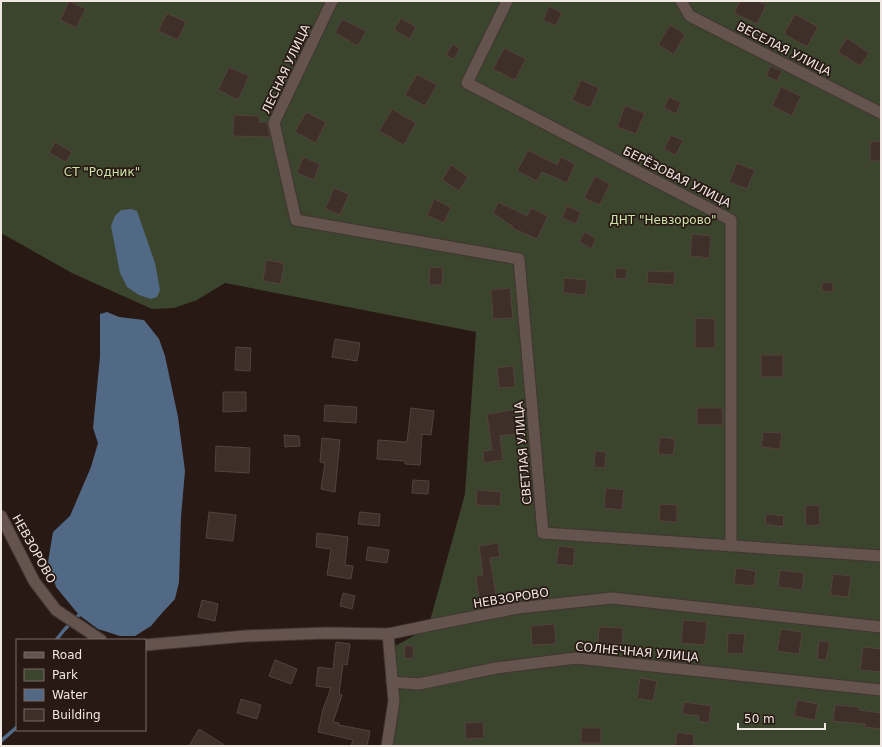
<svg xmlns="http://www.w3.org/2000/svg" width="882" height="747" font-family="'DejaVu Sans',sans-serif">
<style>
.green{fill:#3b442d}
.water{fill:#526985}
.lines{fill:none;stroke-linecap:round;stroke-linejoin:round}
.stream{stroke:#526985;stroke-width:3.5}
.building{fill:#3f2f29;stroke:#53423d}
.street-casing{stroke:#413633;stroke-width:13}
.street{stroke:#65544e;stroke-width:11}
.labels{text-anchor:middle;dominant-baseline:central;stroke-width:3.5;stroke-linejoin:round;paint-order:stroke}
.street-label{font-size:12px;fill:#f0e6e2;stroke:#281914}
.park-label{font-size:12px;fill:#cbe3a7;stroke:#281914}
</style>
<rect width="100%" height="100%" fill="#281914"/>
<path class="green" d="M1 1H881V746H386L396 712 395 646 428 628 465 494 476 332 225 283 197 300 174 308 152 309 72 273 1 233Z"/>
<g class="water">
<path d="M132 209 137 211 155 263 160 290 157 297 151 299 139 295 127 287 120 273 111 226 115 216 121 210Z"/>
<path d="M107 312 119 317 144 320 159 339 165 356 178 417 185 471 181 517 179 582 175 599 162 613 151 626 135 636H120L98 629 79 615 56 587 48 562 53 532 70 516 91 467 98 443 93 428 100 357V314Z"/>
</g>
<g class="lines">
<g class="stream">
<path d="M56 640 65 629 79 615"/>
<path d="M1 741 17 727"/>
</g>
</g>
<g class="building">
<path d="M69 1 86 9 76 28 60 20Z"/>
<path d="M740 1H758L766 5 757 24 734 13Z"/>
<path d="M549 6 562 13 556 26 543 20Z"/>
<path d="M167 13 186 22 178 40 158 31Z"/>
<path d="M795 14 818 27 807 47 784 34Z"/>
<path d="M401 18 416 27 410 39 394 30Z"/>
<path d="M342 19 366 31 358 46 335 33Z"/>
<path d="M670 25 685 34 674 54 658 45Z"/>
<path d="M847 38 869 53 860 66 838 52Z"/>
<path d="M453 44 460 49 454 59 446 55Z"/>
<path d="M504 48 526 59 515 80 493 69Z"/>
<path d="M770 66 782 71 777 81 766 76Z"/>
<path d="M229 67 249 76 238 100 218 90Z"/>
<path d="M417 74 437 85 425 106 405 95Z"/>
<path d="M581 80 599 88 590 108 572 100Z"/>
<path d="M781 87 801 96 792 116 772 106Z"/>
<path d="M669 97 681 102 676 114 664 108Z"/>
<path d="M625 106 645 113 636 134 617 127Z"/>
<path d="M392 109 416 123 404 145 379 131Z"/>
<path d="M306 112 326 122 316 143 295 132Z"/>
<path d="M234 115 259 116V122H267L270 137 233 136Z"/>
<path d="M671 135 683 140 676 155 664 149Z"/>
<path d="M881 141V161H870V142Z"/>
<path d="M55 142 72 152 66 162 49 153Z"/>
<path d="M528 150 557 165 561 157 575 164 567 183 542 172 537 181 517 171Z"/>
<path d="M303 157 320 164 314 180 297 173Z"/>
<path d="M737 163 755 170 747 189 729 182Z"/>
<path d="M451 165 468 177 459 191 442 180Z"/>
<path d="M595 176 610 184 600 205 584 198Z"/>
<path d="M334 188 349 194 340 215 325 209Z"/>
<path d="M434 199 451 207 444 223 427 215Z"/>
<path d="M498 202 527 216 531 208 548 216 537 239 512 228 513 227 493 213Z"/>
<path d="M567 206 581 212 576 224 562 218Z"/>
<path d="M585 232 596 239 591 249 579 242Z"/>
<path d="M692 234 711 236 709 258 690 256Z"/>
<path d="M266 260 284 263 281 284 263 281Z"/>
<path d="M430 267 443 268 442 285H429Z"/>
<path d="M616 268 627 269 626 279 615 278Z"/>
<path d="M648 271 675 272 674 285 647 283Z"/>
<path d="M564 278 587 280 585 295 563 293Z"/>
<path d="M822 282 833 283V292L822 291Z"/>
<path d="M510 288 513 318 493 319 491 290Z"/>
<path d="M695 318 715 319V348H695Z"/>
<path d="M335 339 360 343 357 361 332 357Z"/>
<path d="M236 347 251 348 250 371 235 370Z"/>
<rect x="761" y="355" width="22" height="22"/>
<path d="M513 366 515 387 499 388 497 368Z"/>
<path d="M223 392H246V411L223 412Z"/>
<path d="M325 405 357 407 356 423 324 421Z"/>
<path d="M411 408 434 411 431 435 422 434 420 465 405 464V461L377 459 378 440 407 442Z"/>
<path d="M697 408H722L723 425H697Z"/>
<path d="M513 410 517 434 500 436 503 460 484 463 483 451 492 450 487 414Z"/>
<path d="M763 432 782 433 780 449 761 447Z"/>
<path d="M284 435 299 436 300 446 285 447Z"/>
<path d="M660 437 675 439 673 455 658 454Z"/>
<path d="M322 438 340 440 335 492 321 489 325 463 320 462Z"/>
<path d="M216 446 250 448 249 473 215 471Z"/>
<path d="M595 451 606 452 605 468 594 467Z"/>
<path d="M413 480 429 481 428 494 412 493Z"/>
<path d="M606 488 624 490 622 510 604 508Z"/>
<path d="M477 490 501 492 500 506 476 505Z"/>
<path d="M660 504 677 505V522L659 521Z"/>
<path d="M819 505 820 525 806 526 805 506Z"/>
<path d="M209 512 236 515 233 541 206 538Z"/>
<path d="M360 512 380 514 379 526 358 524Z"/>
<path d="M766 514 784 516 783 527 765 524Z"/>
<path d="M317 533 348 537 345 565 353 566 351 579 327 575 331 549 316 547Z"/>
<path d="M498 543 500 557 490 558 496 594 479 597 476 576 483 575 479 546Z"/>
<path d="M559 546 575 548 573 566 556 564Z"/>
<path d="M368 547 389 550 387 563 366 560Z"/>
<path d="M736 568 756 571 754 586 734 584Z"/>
<path d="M780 570 804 573 802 590 778 587Z"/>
<path d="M833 574 851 576 848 597 830 595Z"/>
<path d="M343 593 355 596 352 609 340 606Z"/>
<path d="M202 600 218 604 215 621 198 617Z"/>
<path d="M683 620 707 622 705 645 681 643Z"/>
<path d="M554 624 556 644 532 645 531 626Z"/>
<path d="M599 627 623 628 622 644 598 643Z"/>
<path d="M781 629 802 632 799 654 777 651Z"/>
<path d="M728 633 745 634 743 654 727 653Z"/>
<path d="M819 641 830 642 826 660 817 659Z"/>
<path d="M336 642 350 644 347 665 343 664 339 694 342 695 333 722 339 723V725L370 731 367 746H351L353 740 318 732 323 709 331 688 316 686 318 667 333 669Z"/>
<path d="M405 645 414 646 413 659 404 658Z"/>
<path d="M863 647 881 649V672L860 670Z"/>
<path d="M275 660 297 669 291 684 269 676Z"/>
<path d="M640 678 657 681 653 701 637 698Z"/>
<path d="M241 699 261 705 257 719 237 713Z"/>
<path d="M797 700 818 704 815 720 794 716Z"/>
<path d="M684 702 711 706 709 723 699 721V716L682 714Z"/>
<path d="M835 705 859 707V710L881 713V729L865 727V724L833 721Z"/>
<path d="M483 722 484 738 466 739 465 723Z"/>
<rect x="581" y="728" width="20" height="15"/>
<path d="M199 729 226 746H189Z"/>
<path d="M677 732 694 735 693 746H675Z"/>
</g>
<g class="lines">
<defs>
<g id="street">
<path d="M332 1 274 123 296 220 519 259 543 533 881 556"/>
<path d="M507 1 467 83 731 220V546"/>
<path d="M681 1 690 16 881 113"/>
<path d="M1 516 34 581 56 610 101 640"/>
<path d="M145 645 246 636 326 633 388 634 436 624 518 608 612 598 881 627"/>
<path d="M392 682 419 684 496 668 576 658 881 690"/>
<path d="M387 746 394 701 388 634"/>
</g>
</defs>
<use href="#street" class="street-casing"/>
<use href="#street" class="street"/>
</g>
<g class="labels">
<g class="street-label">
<text transform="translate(784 49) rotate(27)">ВЕСЕЛАЯ УЛИЦА</text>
<text transform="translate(286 69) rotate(-65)">ЛЕСНАЯ УЛИЦА</text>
<text transform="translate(677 177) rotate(27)">БЕРЁЗОВАЯ УЛИЦА</text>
<text transform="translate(523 453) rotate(-95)">СВЕТЛАЯ УЛИЦА</text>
<text transform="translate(34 549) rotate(61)">НЕВЗОРОВО</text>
<text transform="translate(511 598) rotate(-9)">НЕВЗОРОВО</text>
<text transform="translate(637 652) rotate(5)">СОЛНЕЧНАЯ УЛИЦА</text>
</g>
<g class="park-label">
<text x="102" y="172">СТ "Родник"</text>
<text x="663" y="220">ДНТ "Невзорово"</text>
</g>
</g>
<rect width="882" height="747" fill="none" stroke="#f0e6e2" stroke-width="4"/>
<rect x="16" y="639" width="130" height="92" fill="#281914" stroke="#786b66"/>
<rect x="24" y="652" width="20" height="6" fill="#65544e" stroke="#786b66"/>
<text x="52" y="659" font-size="12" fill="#f0e6e2">Road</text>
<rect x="24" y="669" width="20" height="12" fill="#3b442d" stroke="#786b66"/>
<text x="52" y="679" font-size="12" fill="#f0e6e2">Park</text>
<rect x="24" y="689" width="20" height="12" fill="#526985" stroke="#786b66"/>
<text x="52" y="699" font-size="12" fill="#f0e6e2">Water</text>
<rect x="24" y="709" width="20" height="12" fill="#3f2f29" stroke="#786b66"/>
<text x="52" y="719" font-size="12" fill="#f0e6e2">Building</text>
<path d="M738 723v6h87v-6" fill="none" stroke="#f0e6e2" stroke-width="2"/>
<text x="744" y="723" font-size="12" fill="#f0e6e2" stroke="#281914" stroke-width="3" paint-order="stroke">50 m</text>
</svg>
